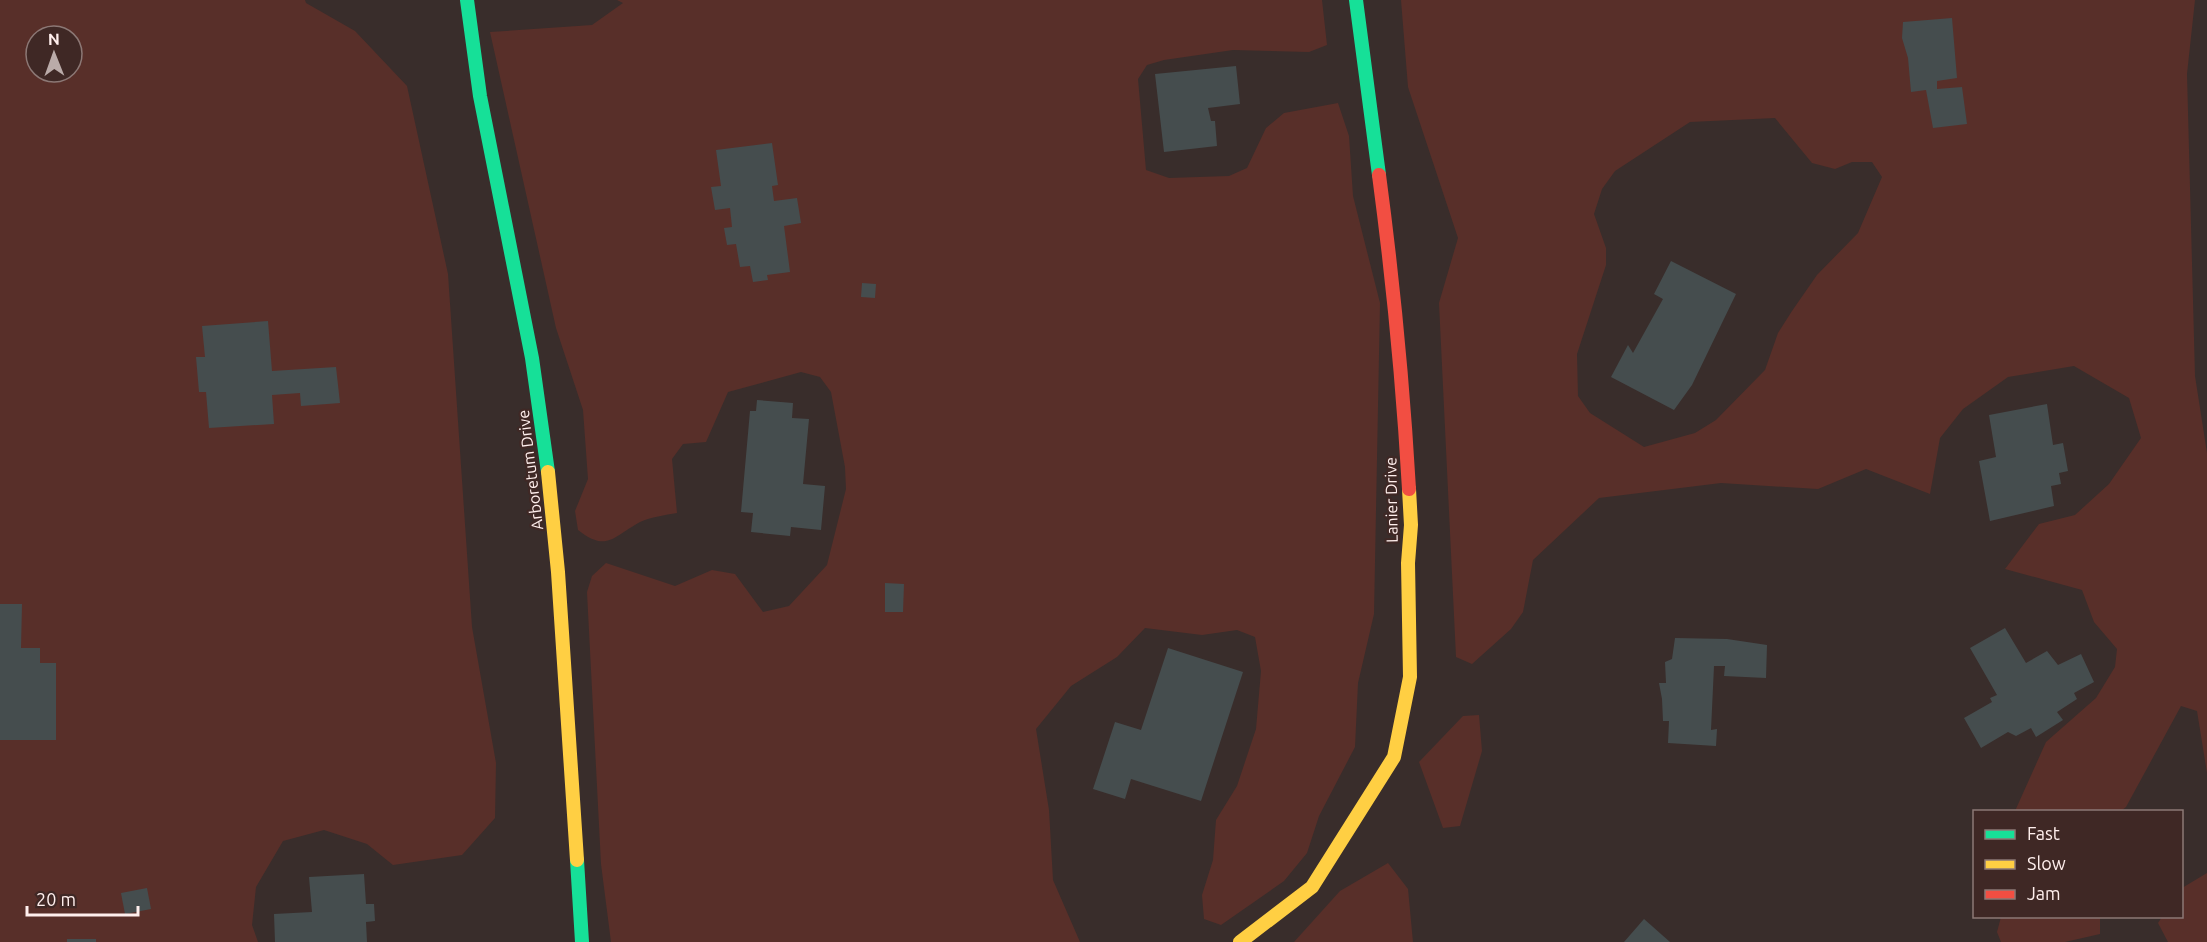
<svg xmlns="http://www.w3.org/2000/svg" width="2207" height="942" font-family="Ubuntu,sans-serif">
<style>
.green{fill:#582f29;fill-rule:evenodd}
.building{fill:#454d4e}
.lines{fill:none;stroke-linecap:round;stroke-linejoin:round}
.fast{stroke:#16e098;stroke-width:14}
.slow{stroke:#ffcf43;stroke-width:14}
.jam{stroke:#f24e42;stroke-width:14}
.labels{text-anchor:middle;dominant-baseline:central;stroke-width:4.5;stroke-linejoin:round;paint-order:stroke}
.street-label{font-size:16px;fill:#ffefed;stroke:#3f2825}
</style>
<rect width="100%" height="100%" fill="#392d2b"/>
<g class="green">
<path d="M0 0H305L306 3 355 31 407 86 448 274 472 627 496 763 495 818 462 855 393 865 367 844 324 830 283 841 256 887 252 925 258 942H0ZM36 36H72V72H36Z"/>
<path d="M617 0H1322L1327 45 1309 52 1233 50 1164 60 1147 65 1138 79 1146 170 1169 178 1229 176 1247 168 1266 128 1284 113 1338 103 1349 136 1353 196 1380 303 1374 614 1358 683 1355 747 1319 816 1307 853 1284 881 1221 925 1204 919 1202 895 1213 860 1216 820 1237 786 1256 729 1261 671 1255 637 1237 630 1202 635 1145 628 1117 657 1071 686 1036 729 1049 810 1053 880 1080 942H611L601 864 587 592 592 576 606 563 675 586 712 570 735 574 763 612 789 606 827 565 846 489 845 467 831 392 820 377 801 372 728 392 706 442 683 444 672 459 677 513C665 515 651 517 640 522 614 536 607 553 578 530L575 511 588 479 583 410 556 328 490 32 592 25 623 3Z"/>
<path d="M1401 0H2195L2187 74 2195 376 2207 453V773L2197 711 2181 706 2126 807 2121 811H2015L2046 742 2096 698 2115 667 2117 649 2094 622 2082 590 2005 569 2039 524 2075 515 2109 484 2141 438 2129 398 2074 366 2008 377 1963 409 1940 438 1930 494 1866 469 1818 489 1721 483 1599 498 1533 560 1523 612 1511 629 1472 664 1456 657 1439 303 1458 238 1408 87ZM1775 118 1812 163 1835 169 1852 162H1872L1882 177 1858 233 1817 275 1792 311 1778 333 1765 370 1716 420 1695 433 1644 447 1590 413 1578 396 1577 354 1606 265V248L1594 214 1602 189 1615 171 1690 122Z"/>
<path d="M1479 715 1482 751 1460 826 1443 828 1419 762 1463 716Z"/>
<path d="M1388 863 1408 889 1413 942H1294L1340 891Z"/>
<path d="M2207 873V942H2168L2158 923 2162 917 2182 916V888Z"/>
<path d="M2001 917H2100V934L2065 942H2001L1997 932Z"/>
</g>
<g class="building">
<path d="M1952 18 1957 78 1937 81V89L1962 87 1967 124 1933 128 1926 90 1911 92 1908 58 1902 38 1903 22Z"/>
<path d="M1236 66 1240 104 1208 108 1211 121H1215L1217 146 1164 152 1155 74Z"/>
<path d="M772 143 778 185 772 186 774 201 797 198 801 223 784 226 790 272 767 275 768 280 753 282 750 266 740 267 736 244 727 245 724 228 732 227 730 208 715 210 711 187 721 186 716 150Z"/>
<path d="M1671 261 1736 294 1692 385 1674 410 1611 377 1628 345 1633 353 1663 299 1654 294Z"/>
<path d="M862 283 876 284 875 298 861 297Z"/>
<path d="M268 321 272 371 336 367 340 403 301 406 300 393 272 395 274 424 209 428 206 392H199L196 357H205L202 326Z"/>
<path d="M757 400 793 403 792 418 809 419 803 484 825 486 821 530 791 527 790 536 751 532 753 513 741 512 750 411H756Z"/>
<path d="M2047 404 2053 445 2063 443 2068 471 2059 473 2061 484 2051 486 2054 506 1990 521 1979 461 1996 457 1989 415Z"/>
<path d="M885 583 904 584 903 612H885Z"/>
<path d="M0 604H22L21 648H40V663H56V740H0Z"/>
<path d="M2005 628 2026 663 2047 651 2058 665 2081 654 2094 682 2074 693 2077 699 2057 712 2063 720 2036 737 2031 728 2016 736 2008 732 1981 748 1964 718 1992 702 1990 698 1997 695 1970 648Z"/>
<path d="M1675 638 1727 639 1767 645 1766 678 1724 676 1725 666H1714L1711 730 1717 729 1716 746 1668 743 1669 721H1663L1662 699 1659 683H1666L1665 662 1672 659Z"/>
<path d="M1168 648 1243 672 1201 801 1131 779 1125 799 1093 789 1115 722 1141 730Z"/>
<path d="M364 874 366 904H374L375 921 366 922 367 942H275L274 914 312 912 309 877Z"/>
<path d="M147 888 151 909 125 914 121 893Z"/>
<path d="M1644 919 1670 942H1624Z"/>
<rect x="67" y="939" width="29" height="3"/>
</g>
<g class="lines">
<g class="fast">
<path d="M467 0 480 96 532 358 548 472"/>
<path d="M1356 0 1379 175"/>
<path d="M577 860 582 942"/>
</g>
<g class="slow">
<path d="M548 472 558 572 577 860"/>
<path d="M1240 942 1312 887 1394 757 1410 677 1408 563 1411 525 1409 489"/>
</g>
<path class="jam" d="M1379 175C1393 280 1403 384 1409 489"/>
</g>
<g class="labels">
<g class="street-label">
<text transform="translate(530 470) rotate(-97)">Arboretum Drive</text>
<text transform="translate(1391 500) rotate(-91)">Lanier Drive</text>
</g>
</g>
<rect x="1973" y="810" width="210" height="108" fill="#3f2825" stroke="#8c7875" stroke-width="1.5"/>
<rect x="1985" y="830" width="30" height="9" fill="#16e098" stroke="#8c7875" stroke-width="1.5"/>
<text x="2027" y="840" font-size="18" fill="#ffefed">Fast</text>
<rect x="1985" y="860" width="30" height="9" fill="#ffcf43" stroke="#8c7875" stroke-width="1.5"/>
<text x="2027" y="870" font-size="18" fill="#ffefed">Slow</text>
<rect x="1985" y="890" width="30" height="9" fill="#f24e42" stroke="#8c7875" stroke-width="1.5"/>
<text x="2027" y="900" font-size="18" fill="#ffefed">Jam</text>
<g transform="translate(54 54) rotate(359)"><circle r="28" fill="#3f2825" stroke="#8c7875" stroke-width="1.5"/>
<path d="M0-4.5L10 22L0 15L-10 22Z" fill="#baaba9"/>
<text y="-9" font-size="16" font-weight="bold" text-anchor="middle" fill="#ffefed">N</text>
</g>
<path d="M27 906v9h111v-9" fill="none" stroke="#ffefed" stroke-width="3"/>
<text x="36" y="906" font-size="18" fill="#ffefed" stroke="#3f2825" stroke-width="4.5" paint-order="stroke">20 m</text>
</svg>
